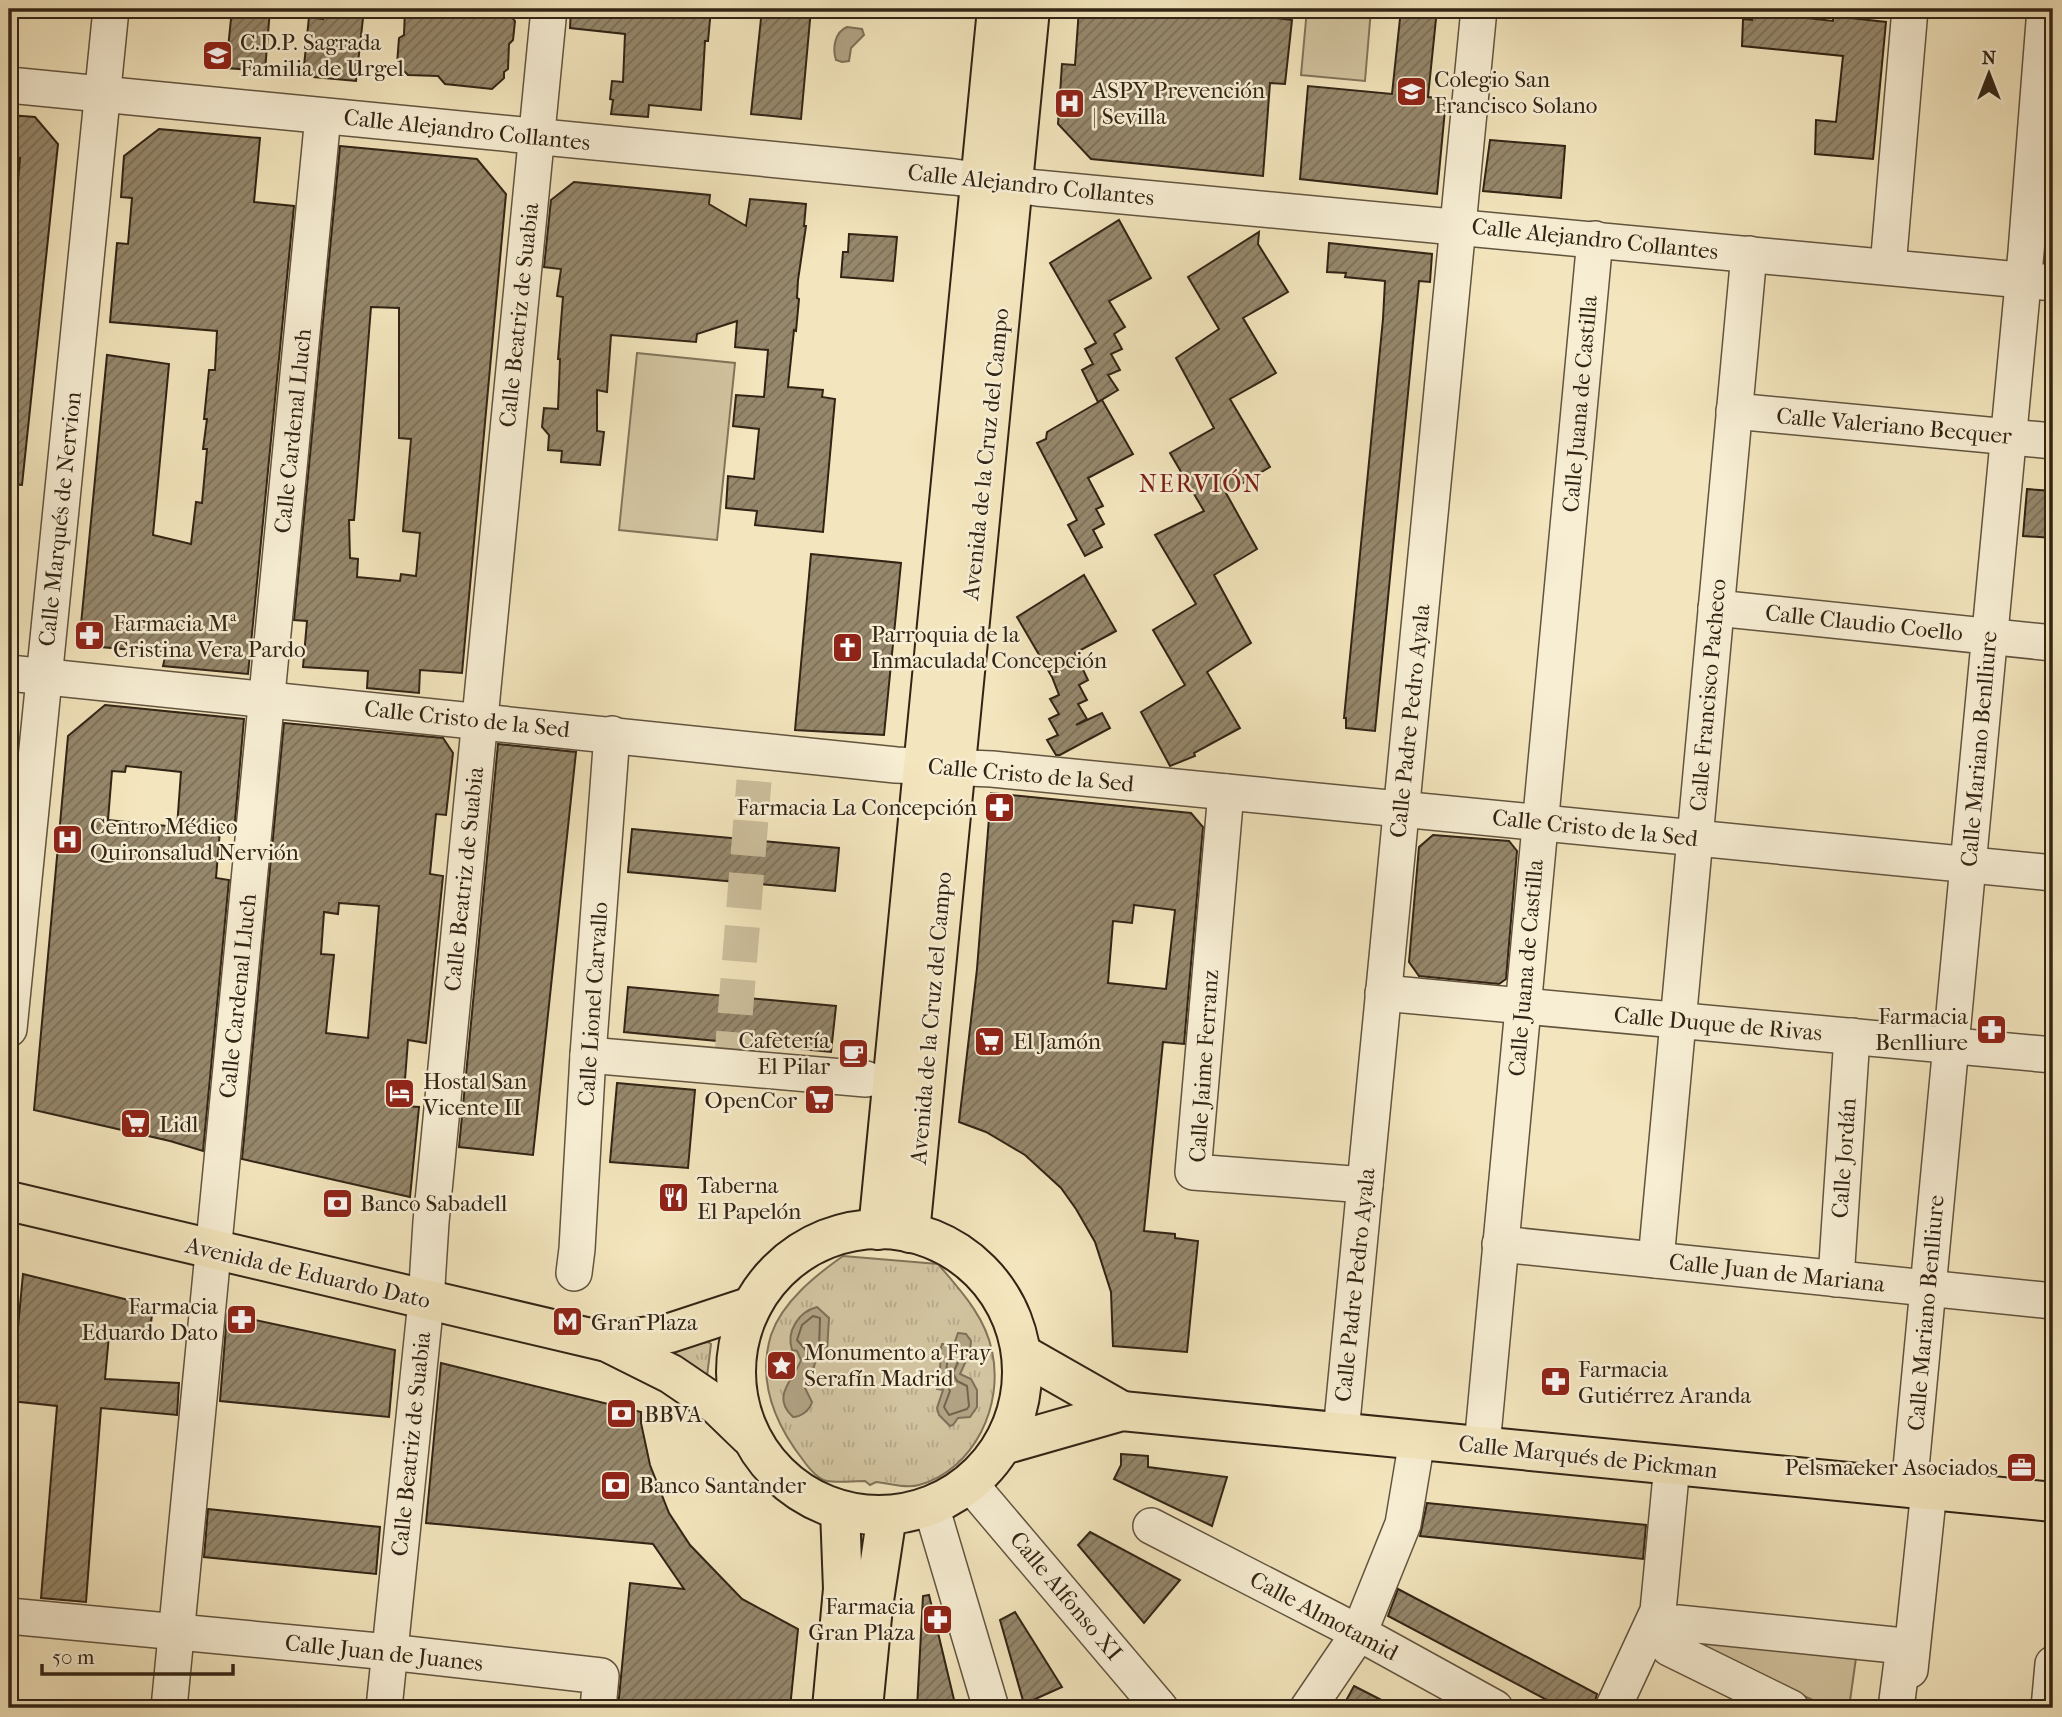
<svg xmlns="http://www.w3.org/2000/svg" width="2062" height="1717" font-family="'IM FELL French Canon',serif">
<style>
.grass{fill:url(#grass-tufts);stroke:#82745a;stroke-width:2}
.green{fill:#d2c4a0;stroke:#82745a;stroke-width:2}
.water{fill:#b1a384;stroke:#7e7058;stroke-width:2}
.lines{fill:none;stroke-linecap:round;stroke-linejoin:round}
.shore{stroke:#72644c;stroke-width:2}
.building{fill:url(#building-hatch);stroke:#322415;stroke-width:2;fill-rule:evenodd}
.minor-tunnel{stroke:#ccbe9b;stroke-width:35;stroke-dasharray:35 18;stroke-linecap:butt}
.minor-casing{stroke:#62543f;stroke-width:38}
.major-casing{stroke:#322415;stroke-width:42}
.minor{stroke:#f7eed4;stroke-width:35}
.major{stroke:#f3e5bd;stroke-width:38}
.labels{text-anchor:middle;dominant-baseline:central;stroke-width:5;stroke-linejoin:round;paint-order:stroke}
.poi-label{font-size:23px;fill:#322415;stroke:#f7eed4;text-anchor:start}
.street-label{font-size:23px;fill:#322415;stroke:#f7eed4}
.neighbourhood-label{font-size:24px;letter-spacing:2px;fill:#7a1f14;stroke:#f7eed4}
</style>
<defs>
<pattern id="grass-tufts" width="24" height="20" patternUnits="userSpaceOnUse" patternTransform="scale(1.75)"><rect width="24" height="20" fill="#d2c4a0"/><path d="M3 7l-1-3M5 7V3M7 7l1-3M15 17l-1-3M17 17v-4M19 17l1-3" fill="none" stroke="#b5a889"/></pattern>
<pattern id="building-hatch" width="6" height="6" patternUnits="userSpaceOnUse" patternTransform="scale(1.75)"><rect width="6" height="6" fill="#96886c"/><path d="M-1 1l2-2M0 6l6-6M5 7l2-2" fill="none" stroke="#7b6f58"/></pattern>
</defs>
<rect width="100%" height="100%" fill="#f3e5bd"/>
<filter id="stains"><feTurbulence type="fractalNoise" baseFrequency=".00286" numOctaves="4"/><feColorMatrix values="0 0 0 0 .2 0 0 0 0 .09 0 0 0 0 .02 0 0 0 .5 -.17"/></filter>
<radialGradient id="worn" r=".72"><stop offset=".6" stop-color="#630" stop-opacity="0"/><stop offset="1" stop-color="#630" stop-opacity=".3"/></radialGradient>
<g class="grass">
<path d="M843 1256 938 1264C960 1290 985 1316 992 1351 1004 1405 975 1469 919 1485 906 1489 889 1483 876 1482L870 1485 865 1481C853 1481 838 1483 827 1481 818 1479 808 1467 803 1460 775 1424 757 1381 771 1335 782 1302 816 1275 843 1256Z"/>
<path d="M708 1342 711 1344 707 1376 657 1350Z"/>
</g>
<g class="green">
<path d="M1307 9H1371L1365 81 1301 75Z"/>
<path d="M637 353 735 363 717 540 619 530Z"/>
<path d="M1708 1640 1856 1658 1849 1708H1831L1704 1652Z"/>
</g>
<g class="water">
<path d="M847 27 862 29 864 35 851 48 849 61 842 62 836 60C832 48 835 32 847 27Z"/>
<path d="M817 1307 829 1318 827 1352 815 1363 810 1381 805 1388 812 1402C810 1410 801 1417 793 1417 770 1396 794 1380 801 1360L797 1351 792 1350C786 1332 798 1312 817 1307Z"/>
<path d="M958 1333 966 1334 971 1341 970 1352 960 1374 971 1379 977 1390V1407L970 1417 958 1418 953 1425 950 1426 939 1415 937 1408 943 1390 937 1389C936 1382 939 1377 940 1370 941 1361 939 1352 942 1344H954Z"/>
</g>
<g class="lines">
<g class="shore">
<path d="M813 1316 820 1318 819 1349 810 1355 797 1340 802 1325Z"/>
<path d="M959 1351 960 1358 953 1373 957 1381 967 1386 969 1406 967 1409 949 1415 944 1407 950 1391 945 1381 948 1355 950 1352Z"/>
</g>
</g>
<g class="building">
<path d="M232 9H270L265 71 226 68Z"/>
<path d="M324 9H364L356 81 303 76 309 17 323 19Z"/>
<path d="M405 9 447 13V9H504L515 21 513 40 509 44 508 69 504 72V78L492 89 445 84 438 76 408 75 397 64 399 38 404 35Z"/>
<path d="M571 9H711L708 41H705L701 110 649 105 648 117 611 114 613 100 610 99 612 81 623 82 625 34 570 28Z"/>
<path d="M762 9H811L801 119 751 114Z"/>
<path d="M1079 9H1170L1242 17 1243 9H1267V17L1292 20 1285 84 1270 83 1263 176 1091 159 1058 124 1062 64 1075 65Z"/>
<path d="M1401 9H1437L1428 97 1446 99 1437 194 1300 179 1308 86 1392 94Z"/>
<path d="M1753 12 1833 21V16L1886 22 1873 159 1815 154 1816 120 1836 122 1843 56 1742 46 1743 19 1752 20Z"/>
<path d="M9 115 35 117 58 144 22 485 9 484V215L15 216 20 158 9 157Z"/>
<path d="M159 129 260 138 254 202 294 206 248 674 163 666 166 653 79 645 107 355 169 364 153 535 191 544 196 502 202 503 207 449H203L207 419H204L209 370H215L217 331 110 322 117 243 128 244 132 198 121 197 124 156Z"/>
<path d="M1490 140 1565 146 1561 198 1483 191Z"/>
<path d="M340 146 477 159 506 194 462 673 420 670 419 693 367 688 368 671 303 667 307 621 294 620ZM371 307 399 308V438L411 439 403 531 420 533 416 576 401 574 400 581 357 577 358 559 350 558 349 520H354Z"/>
<path d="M574 182 710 195 709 204 746 226 750 199 806 204 804 226H806L798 280 797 298 799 299 796 331 794 330 788 387 823 390 822 397 835 399 823 532 755 525 757 511 726 508 728 476 754 479 759 429 733 426 736 395 764 397 768 350 735 347 737 321 697 334 696 342 611 335 607 392 597 390V431L604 432 600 465 561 462 562 451 548 450 549 435 542 427 544 408 558 409 560 359H558L563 297 557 296 561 269 544 267 551 200Z"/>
<path d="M1119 220 1151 278 1109 301 1125 327 1114 334 1122 349 1111 354 1120 370 1108 375 1118 390 1098 402 1082 370 1093 364 1085 349 1096 343 1050 263Z"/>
<path d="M1259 232 1258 244 1288 292 1243 318 1276 373 1230 399 1270 467 1226 493 1257 549 1214 575 1251 643 1207 672 1240 728 1194 753 1195 756 1170 766 1141 712 1185 685 1153 630 1196 604 1155 535 1204 511 1170 453 1214 428 1176 358 1219 329 1188 277Z"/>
<path d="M849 234 897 237 893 281 841 277 843 252H848Z"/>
<path d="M1329 243 1432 254 1430 282 1419 281 1375 731 1346 728V718H1344L1383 319 1385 281 1345 277 1346 273 1327 272Z"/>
<path d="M1102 400 1133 454 1088 478 1103 506 1096 509 1104 524 1093 530 1102 547 1085 556 1068 525 1077 520 1037 443 1046 439 1047 432Z"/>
<path d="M2027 489 2053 491V538L2023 536Z"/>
<path d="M811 554 901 563 884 735 795 730Z"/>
<path d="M1084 575 1116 631 1075 653 1088 680 1079 685 1087 700 1078 704 1087 719 1076 725 1102 713 1110 728 1060 755H1056L1047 740 1058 735 1049 719 1059 714 1050 699 1059 695 1052 677 1017 617Z"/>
<path d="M105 705 244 719 234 832 220 830 216 878 229 880 203 1151 170 1141 34 1110 68 736ZM126 766 181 772 177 827 108 820 112 771 125 772Z"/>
<path d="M284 723 443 738 453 753 446 815 436 814 430 874 443 876 426 1043 408 1040 403 1106 419 1107 410 1197 242 1159ZM339 903 379 906 368 1038 326 1033 334 955 321 954 324 912 338 914Z"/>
<path d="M498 744 576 752 533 1155 459 1147Z"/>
<path d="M991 793 1191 813 1203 827 1184 1044 1163 1042 1144 1231 1175 1234V1238L1198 1241 1187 1352 1113 1346 1111 1292 1095 1242 1076 1209 1061 1188 1025 1155 986 1132 959 1122 977 969ZM1134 905 1175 910 1166 989 1108 983 1113 921 1132 923Z"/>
<path d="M632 829 839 848 835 891 628 872Z"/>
<path d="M1433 835 1509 841 1517 851 1506 979 1499 984 1419 976 1409 962 1419 847Z"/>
<path d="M628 987 836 1006 831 1052 624 1032Z"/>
<path d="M617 1083 695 1090 688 1168 610 1162Z"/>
<path d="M23 1274 153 1306 149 1340 109 1335 105 1379 179 1383 177 1415 101 1408 86 1602 41 1598 57 1406 11 1401Z"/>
<path d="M227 1314 395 1350 389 1417 220 1401Z"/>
<path d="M441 1363 641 1412V1423L650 1465 669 1513 690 1545 742 1599 798 1629 790 1708H618L630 1583 684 1589 653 1544 426 1523Z"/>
<path d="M1121 1454 1148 1456V1467L1227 1477 1212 1526 1114 1479 1121 1465Z"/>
<path d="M1427 1503 1646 1525 1643 1559 1420 1536Z"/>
<path d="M208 1509 380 1527 376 1574 204 1557Z"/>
<path d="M1090 1532 1180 1580 1144 1623 1078 1545Z"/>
<path d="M1398 1589 1597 1694 1593 1708H1562L1388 1616Z"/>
<path d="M929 1595 956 1708H917L923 1596Z"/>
<path d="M1015 1612 1062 1687 1024 1704 1000 1620Z"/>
<path d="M1354 1686 1397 1708H1342Z"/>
</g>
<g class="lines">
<path class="minor-tunnel" d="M731 1067 754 781"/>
<defs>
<g id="minor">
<path d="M9 85 954 177 1037 188 2053 283"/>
<path d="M1888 267 1910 9"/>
<path d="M1734 411 2053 441"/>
<path d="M1716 608 2053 643"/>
<path d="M9 673 896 765 992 769 2053 873"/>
<path d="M1226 792 1193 1172 1365 1185"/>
<path d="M1383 993 2053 1055"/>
<path d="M9 1029 111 9"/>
<path d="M588 1055 866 1079"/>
<path d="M1500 1244 2053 1301"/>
<path d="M1656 1260 1749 254"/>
<path d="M574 1273 577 1249 588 1055 612 734"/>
<path d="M1836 1279 1852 1036"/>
<path d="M1341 1432 1479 9"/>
<path d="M1482 1446 1595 239"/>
<path d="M970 1484 1160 1708"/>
<path d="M1909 1489 2026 252 2045 9"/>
<path d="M931 1506 991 1708"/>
<path d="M1151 1526 1359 1633 1495 1708"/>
<path d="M9 1616 389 1652 601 1676 598 1708"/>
<path d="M1910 1670 1929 1490"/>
<path d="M169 1708 323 116"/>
<path d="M384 1708 426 1301 431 1222 549 9"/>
<path d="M1308 1708 1359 1633 1403 1524 1417 1440"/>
<path d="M1613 1708 1658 1611 1672 1465"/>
<path d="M1791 1708 1669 1648 1678 1623 1904 1646 1896 1708"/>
<path d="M2049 1708 2053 1664"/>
</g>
<g id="major">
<path d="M9 1201 607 1342 671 1374 718 1406 749 1436"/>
<circle cx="879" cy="1372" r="143"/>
<path d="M878 1230 997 9"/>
<path d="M910 1233 1030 9"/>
<path d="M607 1342 670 1333 752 1306"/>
<path d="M1022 1354 1122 1411"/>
<path d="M1003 1445 1122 1411 2053 1502"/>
<path d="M832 1708 843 1589 840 1510"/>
<path d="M863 1708 873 1607 887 1515"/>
</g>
</defs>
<use href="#minor" class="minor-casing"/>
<use href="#major" class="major-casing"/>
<use href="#minor" class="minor"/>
<use href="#major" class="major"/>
</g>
<defs>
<symbol id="school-square" viewBox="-11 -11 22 22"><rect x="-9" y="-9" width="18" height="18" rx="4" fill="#8f2418" stroke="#f7eed4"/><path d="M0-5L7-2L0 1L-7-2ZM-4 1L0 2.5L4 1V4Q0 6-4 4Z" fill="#fff"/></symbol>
<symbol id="hospital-square" viewBox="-11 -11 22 22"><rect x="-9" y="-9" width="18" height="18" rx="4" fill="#8f2418" stroke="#f7eed4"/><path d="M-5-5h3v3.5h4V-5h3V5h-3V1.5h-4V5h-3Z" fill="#fff"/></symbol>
<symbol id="pharmacy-square" viewBox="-11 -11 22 22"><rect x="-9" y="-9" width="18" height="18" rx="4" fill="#8f2418" stroke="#f7eed4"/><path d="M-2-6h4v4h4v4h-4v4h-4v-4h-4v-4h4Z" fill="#fff"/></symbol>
<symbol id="church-square" viewBox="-11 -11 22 22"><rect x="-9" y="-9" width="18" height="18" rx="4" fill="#8f2418" stroke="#f7eed4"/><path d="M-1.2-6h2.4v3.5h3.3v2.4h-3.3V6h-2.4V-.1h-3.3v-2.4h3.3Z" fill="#fff"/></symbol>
<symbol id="supermarket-square" viewBox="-11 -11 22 22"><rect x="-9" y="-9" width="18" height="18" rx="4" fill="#8f2418" stroke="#f7eed4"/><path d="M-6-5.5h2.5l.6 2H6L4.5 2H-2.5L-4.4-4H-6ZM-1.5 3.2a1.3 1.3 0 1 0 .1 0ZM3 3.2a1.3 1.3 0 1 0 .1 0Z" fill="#fff"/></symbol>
<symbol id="cafe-square" viewBox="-11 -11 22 22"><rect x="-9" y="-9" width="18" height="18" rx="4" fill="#8f2418" stroke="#f7eed4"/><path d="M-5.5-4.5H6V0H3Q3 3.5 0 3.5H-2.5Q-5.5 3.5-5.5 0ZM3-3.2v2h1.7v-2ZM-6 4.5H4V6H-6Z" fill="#fff"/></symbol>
<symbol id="hotel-square" viewBox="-11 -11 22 22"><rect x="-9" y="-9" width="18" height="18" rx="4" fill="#8f2418" stroke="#f7eed4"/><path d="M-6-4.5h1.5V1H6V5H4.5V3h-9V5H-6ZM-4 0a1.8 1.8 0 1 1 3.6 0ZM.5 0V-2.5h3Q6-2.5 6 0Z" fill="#fff"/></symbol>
<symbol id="restaurant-square" viewBox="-11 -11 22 22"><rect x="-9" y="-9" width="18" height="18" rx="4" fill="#8f2418" stroke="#f7eed4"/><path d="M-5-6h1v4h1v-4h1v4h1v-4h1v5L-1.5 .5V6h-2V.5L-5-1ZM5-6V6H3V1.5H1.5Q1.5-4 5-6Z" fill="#fff"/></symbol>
<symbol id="bank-square" viewBox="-11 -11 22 22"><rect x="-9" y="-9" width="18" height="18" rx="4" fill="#8f2418" stroke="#f7eed4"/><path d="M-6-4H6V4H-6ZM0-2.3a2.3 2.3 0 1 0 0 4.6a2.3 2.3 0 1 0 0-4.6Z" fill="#fff"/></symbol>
<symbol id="metro-square" viewBox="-11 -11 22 22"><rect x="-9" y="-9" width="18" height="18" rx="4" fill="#8f2418" stroke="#f7eed4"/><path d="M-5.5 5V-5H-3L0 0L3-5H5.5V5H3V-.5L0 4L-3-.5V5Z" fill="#fff"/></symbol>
<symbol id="sight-square" viewBox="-11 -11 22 22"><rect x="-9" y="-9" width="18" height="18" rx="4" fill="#8f2418" stroke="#f7eed4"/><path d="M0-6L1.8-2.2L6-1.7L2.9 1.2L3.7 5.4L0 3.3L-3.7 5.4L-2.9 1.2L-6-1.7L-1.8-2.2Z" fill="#fff"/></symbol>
<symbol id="office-square" viewBox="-11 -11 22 22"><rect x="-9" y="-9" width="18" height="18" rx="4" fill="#8f2418" stroke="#f7eed4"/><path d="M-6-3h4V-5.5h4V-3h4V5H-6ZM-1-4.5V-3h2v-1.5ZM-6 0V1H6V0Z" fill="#fff"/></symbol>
</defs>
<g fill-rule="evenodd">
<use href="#school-square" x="200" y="38" width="35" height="35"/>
<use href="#school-square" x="1394" y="74" width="35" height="35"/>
<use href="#hospital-square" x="1052" y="86" width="35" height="35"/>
<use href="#pharmacy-square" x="72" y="618" width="35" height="35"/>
<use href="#church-square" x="830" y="630" width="35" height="35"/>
<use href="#pharmacy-square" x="982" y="790" width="35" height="35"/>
<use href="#hospital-square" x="50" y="822" width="35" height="35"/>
<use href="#pharmacy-square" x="1974" y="1012" width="35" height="35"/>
<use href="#supermarket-square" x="972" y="1024" width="35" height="35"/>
<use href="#cafe-square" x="836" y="1036" width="35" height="35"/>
<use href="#hotel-square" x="382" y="1076" width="35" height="35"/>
<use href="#supermarket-square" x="802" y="1082" width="35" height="35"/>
<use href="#supermarket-square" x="118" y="1106" width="35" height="35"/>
<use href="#restaurant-square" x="656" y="1180" width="35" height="35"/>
<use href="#bank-square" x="320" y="1186" width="35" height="35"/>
<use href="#pharmacy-square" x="224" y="1302" width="35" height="35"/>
<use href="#metro-square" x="550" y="1304" width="35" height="35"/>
<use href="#sight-square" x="764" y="1348" width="35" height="35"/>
<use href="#pharmacy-square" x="1538" y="1364" width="35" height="35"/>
<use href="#bank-square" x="604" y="1396" width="35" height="35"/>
<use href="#office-square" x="2004" y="1450" width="35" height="35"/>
<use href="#bank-square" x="598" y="1468" width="35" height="35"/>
<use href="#pharmacy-square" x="920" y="1602" width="35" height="35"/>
</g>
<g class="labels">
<g class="poi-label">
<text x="240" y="42">C.D.P. Sagrada<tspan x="240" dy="26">Familia de Urgel</tspan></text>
<text x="1434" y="79">Colegio San<tspan x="1434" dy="26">Francisco Solano</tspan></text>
<text x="1092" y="90">ASPY Prevención<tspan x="1092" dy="26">| Sevilla</tspan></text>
<text x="113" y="623">Farmacia Mª<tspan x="113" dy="26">Cristina Vera Pardo</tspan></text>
<text x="871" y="634">Parroquia de la<tspan x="871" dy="26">Inmaculada Concepción</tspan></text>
<text x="977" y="807" text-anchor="end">Farmacia La Concepción</text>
<text x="90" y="826">Centro Médico<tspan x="90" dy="26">Quironsalud Nervión</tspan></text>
<text x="1968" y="1016" text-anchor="end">Farmacia<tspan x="1968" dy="26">Benlliure</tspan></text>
<text x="830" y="1040" text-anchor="end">Cafetería<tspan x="830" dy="26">El Pilar</tspan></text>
<text x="1013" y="1041">El Jamón</text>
<text x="423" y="1081">Hostal San<tspan x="423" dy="26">Vicente II</tspan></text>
<text x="797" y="1100" text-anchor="end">OpenCor</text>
<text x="159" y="1124">Lidl</text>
<text x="697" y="1185">Taberna<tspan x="697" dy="26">El Papelón</tspan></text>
<text x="360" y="1203">Banco Sabadell</text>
<text x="218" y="1306" text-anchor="end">Farmacia<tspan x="218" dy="26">Eduardo Dato</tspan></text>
<text x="591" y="1322">Gran Plaza</text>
<text x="804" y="1352">Monumento a Fray<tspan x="804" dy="26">Serafín Madrid</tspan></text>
<text x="1578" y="1369">Farmacia<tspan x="1578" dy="26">Gutiérrez Aranda</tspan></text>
<text x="644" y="1414">BBVA</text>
<text x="1998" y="1467" text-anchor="end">Pelsmaeker Asociados</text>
<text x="639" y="1485">Banco Santander</text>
<text x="915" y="1606" text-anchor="end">Farmacia<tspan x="915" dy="26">Gran Plaza</tspan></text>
</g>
<g class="street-label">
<text transform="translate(467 130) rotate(6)">Calle Alejandro Collantes</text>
<text transform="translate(1031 185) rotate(6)">Calle Alejandro Collantes</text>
<text transform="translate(1595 239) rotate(6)">Calle Alejandro Collantes</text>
<text transform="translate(519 315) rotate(-84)">Calle Beatriz de Suabia</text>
<text transform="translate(1580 404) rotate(-85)">Calle Juana de Castilla</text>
<text transform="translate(1894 426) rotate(5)">Calle Valeriano Becquer</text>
<text transform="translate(293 431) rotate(-84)">Calle Cardenal Lluch</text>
<text transform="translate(986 454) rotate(-84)">Avenida de la Cruz del Campo</text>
<text transform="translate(60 519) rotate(-84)">Calle Marqués de Nervion</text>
<text transform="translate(1864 623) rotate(6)">Calle Claudio Coello</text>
<text transform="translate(1708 695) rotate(-85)">Calle Francisco Pacheco</text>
<text transform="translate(467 719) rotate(6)">Calle Cristo de la Sed</text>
<text transform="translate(1410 721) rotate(-84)">Calle Padre Pedro Ayala</text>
<text transform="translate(1979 749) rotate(-85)">Calle Mariano Benlliure</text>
<text transform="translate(1031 775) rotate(5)">Calle Cristo de la Sed</text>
<text transform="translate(1595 828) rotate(6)">Calle Cristo de la Sed</text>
<text transform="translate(464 879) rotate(-84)">Calle Beatriz de Suabia</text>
<text transform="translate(1526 968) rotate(-85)">Calle Juana de Castilla</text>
<text transform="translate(238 996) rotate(-84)">Calle Cardenal Lluch</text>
<text transform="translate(593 1004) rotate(-86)">Calle Lionel Carvallo</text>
<text transform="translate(931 1018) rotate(-85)">Avenida de la Cruz del Campo</text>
<text transform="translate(1718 1024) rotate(5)">Calle Duque de Rivas</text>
<text transform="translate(1204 1066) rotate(-86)">Calle Jaime Ferranz</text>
<text transform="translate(1844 1158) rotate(-86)">Calle Jordán</text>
<text transform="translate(308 1273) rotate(13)">Avenida de Eduardo Dato</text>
<text transform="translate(1777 1273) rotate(6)">Calle Juan de Mariana</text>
<text transform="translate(1355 1285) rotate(-84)">Calle Padre Pedro Ayala</text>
<text transform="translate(1926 1313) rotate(-85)">Calle Mariano Benlliure</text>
<text transform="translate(411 1444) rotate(-84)">Calle Beatriz de Suabia</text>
<text transform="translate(1588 1457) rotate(6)">Calle Marqués de Pickman</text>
<text transform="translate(1066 1596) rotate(50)">Calle Alfonso XI</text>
<text transform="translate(1324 1616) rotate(28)">Calle Almotamid</text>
<text transform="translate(384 1653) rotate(6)">Calle Juan de Juanes</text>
</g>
<g class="neighbourhood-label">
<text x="1201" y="484">NERVIÓN</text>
</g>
</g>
<rect width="2062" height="1717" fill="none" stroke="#f3e5bd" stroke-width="35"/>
<rect x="10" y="10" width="2041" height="1696" fill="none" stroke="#322415" stroke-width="3.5"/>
<rect x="18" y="18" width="2027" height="1682" fill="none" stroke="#322415" stroke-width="2"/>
<g transform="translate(1989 74)" stroke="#f7eed4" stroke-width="5" paint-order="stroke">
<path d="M0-5L12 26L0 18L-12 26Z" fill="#322415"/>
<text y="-10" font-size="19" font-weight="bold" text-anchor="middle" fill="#322415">N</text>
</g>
<path d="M42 1664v10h191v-10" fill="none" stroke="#322415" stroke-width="3.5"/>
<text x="52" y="1664" font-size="21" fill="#322415" stroke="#f7eed4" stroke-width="5" paint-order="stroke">50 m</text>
<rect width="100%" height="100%" filter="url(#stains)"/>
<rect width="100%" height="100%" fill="url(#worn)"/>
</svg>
